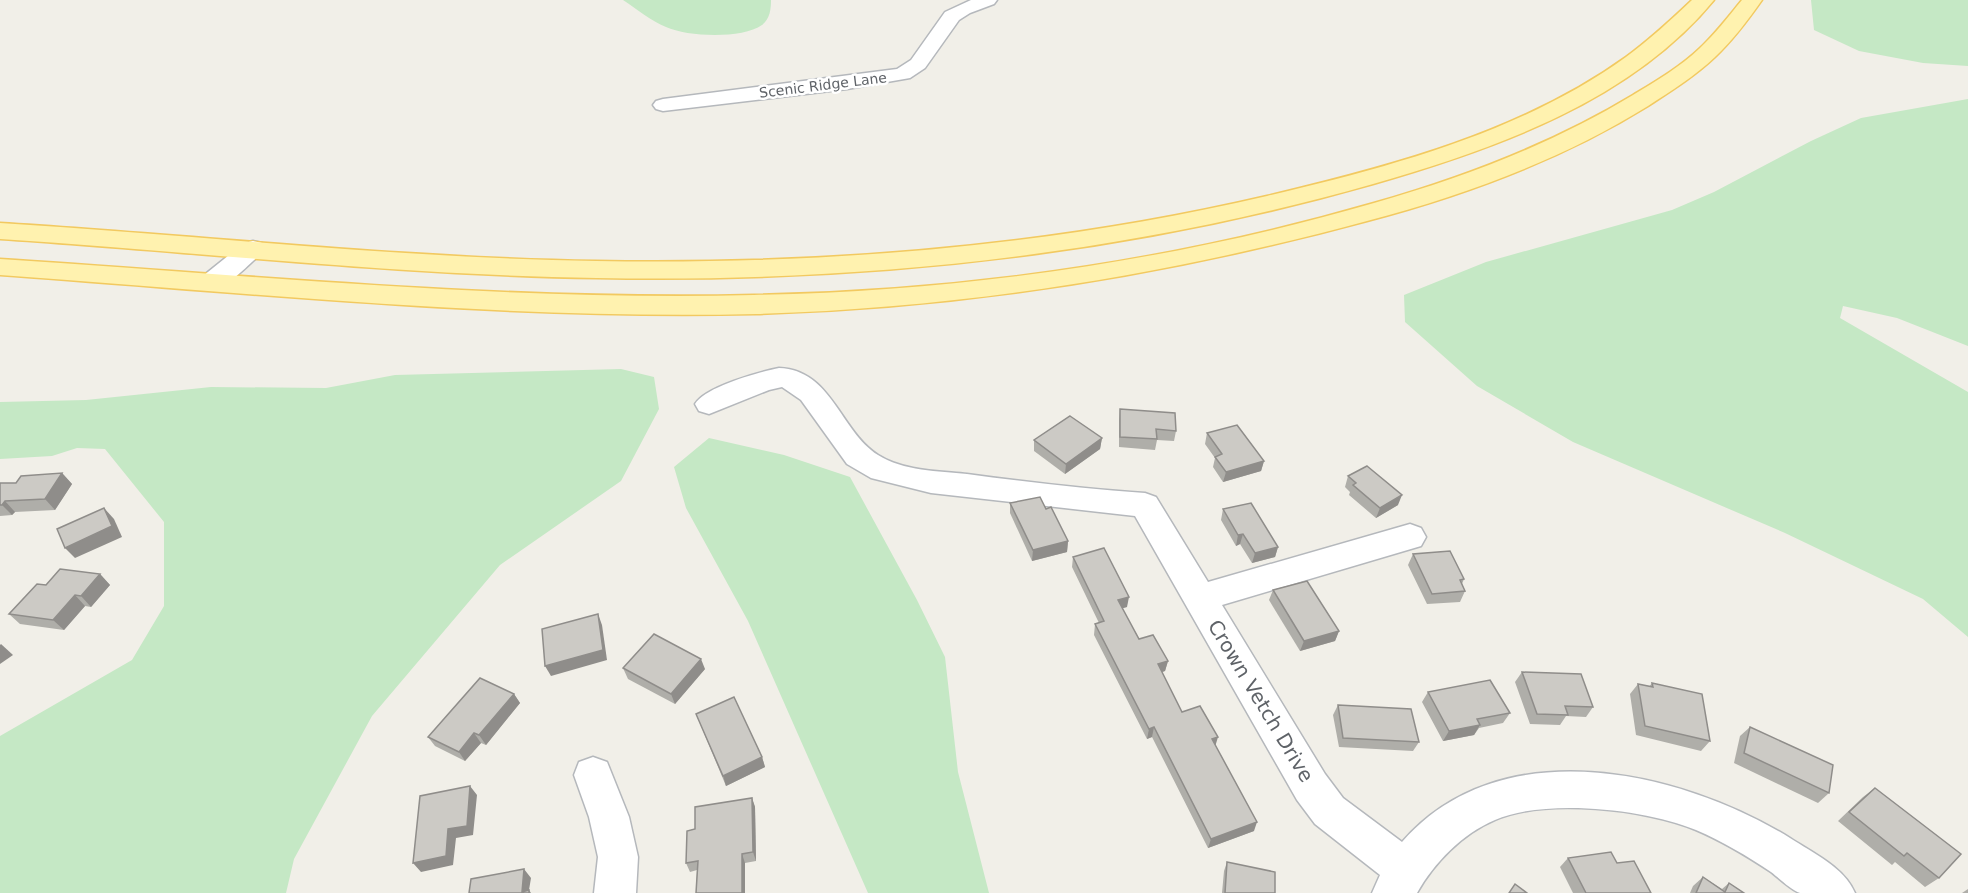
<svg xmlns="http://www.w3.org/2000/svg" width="1968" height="893" font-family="'DejaVu Sans',sans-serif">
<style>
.green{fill:#c5e8c5}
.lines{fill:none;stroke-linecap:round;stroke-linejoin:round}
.minor-casing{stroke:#b5b8bc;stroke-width:3}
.major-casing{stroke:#f2c960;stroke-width:3}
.minor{fill:#fff;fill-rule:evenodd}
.major{fill:#fff2af;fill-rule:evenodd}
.wall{fill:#afaea9}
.shaded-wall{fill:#8f8d8a}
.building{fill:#cccac5;stroke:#8f8d8a;stroke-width:1.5}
.labels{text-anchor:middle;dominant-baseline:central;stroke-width:5;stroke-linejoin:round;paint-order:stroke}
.far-street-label{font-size:14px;fill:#5f6368;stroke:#fff}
.near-street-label{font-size:20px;fill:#5f6368;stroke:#fff}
</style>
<rect width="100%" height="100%" fill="#f1efe8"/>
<g class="green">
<path d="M623 0H771C771 9 770 19 762 25 742 39 688 37 666 27 651 21 637 9 623 0Z"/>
<path d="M1811 0H1968V66L1923 63 1859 51 1814 30Z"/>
<path d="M1968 99V346L1897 318 1843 306 1840 318 1968 392V637L1923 599 1785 533 1573 442 1477 386 1405 322 1404 295 1486 262 1672 210 1714 192 1811 141 1861 118Z"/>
<path d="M621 369 654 377 659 409 621 481 500 565 372 716 294 859 286 893H0V736L132 660 164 606V522L105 449 77 448 52 456 0 459V402L86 400 211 387 326 388 395 375Z"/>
<path d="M709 438 784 455 850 477 917 600 945 657 958 772 989 893H868L748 621 686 508 674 467Z"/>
</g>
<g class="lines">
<defs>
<g id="minor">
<path d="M971 0H997L994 4 970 13 959 20 925 68 910 78 847 89 663 111 656 109 653 105 656 101 663 99 897 69 911 60 945 12Z"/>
<path d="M253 241 262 243 265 248 262 253C245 267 225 293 203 288L199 282 203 276 244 243Z"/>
<path d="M779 368C832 370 840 431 878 455 903 471 939 471 967 474 1026 482 1085 489 1145 493L1156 497 1208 582 1410 524 1421 528 1426 537 1421 546 1222 605 1325 774 1343 798 1402 842C1500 729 1680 770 1790 838 1813 853 1844 867 1855 893 1840 893 1814 893 1800 893 1791 890 1779 878 1771 872 1747 856 1722 841 1696 830 1646 809 1545 798 1495 820 1462 834 1434 863 1417 893H1372L1380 875 1315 824 1297 800 1135 516 931 493 871 478 847 464 801 400 782 387 769 390 709 414 699 411 695 404C705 387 759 372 779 368Z"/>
<path d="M593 757 607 762 629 817 638 857 636 893H594L598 857 589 817 574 775 579 762Z"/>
</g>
<g id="major">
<path d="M1692 0H1714C1631 101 1495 149 1373 184 1121 256 858 283 597 278 398 275 199 252 0 239V223C198 235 397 258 596 261 821 265 1048 247 1267 196 1390 167 1522 132 1626 57 1649 40 1671 20 1692 0Z"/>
<path d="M1742 0H1762C1748 20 1733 40 1715 57 1695 76 1671 91 1648 106 1561 160 1466 195 1367 221 1168 275 963 308 756 314 504 320 252 293 0 275V259C251 275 502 301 754 295 962 291 1174 261 1374 203 1465 177 1552 144 1633 95 1656 81 1680 67 1700 48 1715 34 1728 17 1742 0Z"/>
</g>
</defs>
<use href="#minor" class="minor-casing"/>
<use href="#major" class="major-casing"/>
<use href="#minor" class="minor"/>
<use href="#major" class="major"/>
</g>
<g class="wall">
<path d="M1120 409 1176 431 1174 441 1157 440 1155 450 1119 447V420Z"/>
<path d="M1207 433 1264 461 1261 471 1223 482 1213 467 1215 458 1205 444Z"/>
<path d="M1102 438 1100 449 1065 474 1034 451V440Z"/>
<path d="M62 473 72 484 55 510 15 512 12 515 0 516V483H16Z"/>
<path d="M1348 476 1398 505 1376 518 1349 495 1350 492 1345 487Z"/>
<path d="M1010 503 1046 509 1068 541 1067 552 1032 561 1010 513Z"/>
<path d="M1223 509 1278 547 1275 557 1252 563 1240 544 1236 546 1221 520Z"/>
<path d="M1413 554 1464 579 1462 584 1465 591 1460 602 1427 604 1408 565Z"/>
<path d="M1073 557 1127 607 1122 608 1139 639 1168 661 1165 671 1162 672 1182 712 1215 744 1254 831 1208 848 1152 737 1147 739 1094 635 1095 624 1099 623 1072 567Z"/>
<path d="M100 574 110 585 91 607 85 606 64 630 20 624 9 614 46 585Z"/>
<path d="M1273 590 1339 631 1335 641 1300 651 1269 600Z"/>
<path d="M623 668 705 669 675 704 628 679Z"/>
<path d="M1522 672 1593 707 1586 717 1566 716 1560 725 1530 724 1515 682Z"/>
<path d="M1652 683 1710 741 1701 751 1636 735 1630 694 1638 684 1649 687Z"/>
<path d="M1428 692 1510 713 1503 723 1479 728 1474 735 1443 741 1422 702Z"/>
<path d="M514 694 520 703 486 745 481 743 465 761 435 746 428 737Z"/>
<path d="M1338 705 1419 742 1413 751 1339 747 1333 715Z"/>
<path d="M696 714 762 757 765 767 726 786Z"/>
<path d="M1750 727 1829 793 1818 803 1734 763 1740 736Z"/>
<path d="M1875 788 1939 878 1925 887 1895 862 1892 865 1838 821 1863 797Z"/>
<path d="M752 798 755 807 756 861 745 863V893H696L697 870 690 872 686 863 695 829Z"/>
<path d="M1568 858 1617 863 1651 893H1573L1560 867Z"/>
<path d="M1227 862 1275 893H1222L1224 871Z"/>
<path d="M1703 877 1722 889 1729 883 1744 893H1690L1693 886Z"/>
<path d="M1968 889V893H1962Z"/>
</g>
<g class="shaded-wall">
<path d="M1102 438 1100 449 1065 474 1066 464Z"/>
<path d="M1264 461 1261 471 1223 482 1226 472Z"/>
<path d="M62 473 72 484 55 510 45 499Z"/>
<path d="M1402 495 1398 505 1376 518 1380 508Z"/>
<path d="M5 501 15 512 12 515 2 505Z"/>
<path d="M104 508 114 519 122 537 75 558 65 548Z"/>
<path d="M1243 534 1240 544 1236 546 1238 535Z"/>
<path d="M1068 541 1067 552 1032 561 1033 550Z"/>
<path d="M1278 547 1275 557 1252 563 1255 553Z"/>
<path d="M100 574 110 585 91 607 81 596Z"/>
<path d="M75 595 85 606 64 630 53 620Z"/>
<path d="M1129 597 1127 607 1116 610 1118 600Z"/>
<path d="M598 614 602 625 607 660 551 676 545 666Z"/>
<path d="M1339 631 1335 641 1300 651 1304 641Z"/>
<path d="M1 644 13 655 0 664V645Z"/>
<path d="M701 659 705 669 675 704 671 694Z"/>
<path d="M1168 661 1165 671 1156 674 1158 664Z"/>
<path d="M514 694 520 703 486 745 479 735Z"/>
<path d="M1480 725 1474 735 1443 741 1449 731Z"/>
<path d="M1154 727 1152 737 1147 739 1149 729Z"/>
<path d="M474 733 481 743 465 761 459 752Z"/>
<path d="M1218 737 1215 747 1212 739Z"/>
<path d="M762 757 765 767 726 786 723 776Z"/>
<path d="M470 786 477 795 473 835 456 838 453 865 421 872 413 863 448 829Z"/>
<path d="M752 798 755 807 756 861 753 852Z"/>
<path d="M1257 822 1254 831 1208 848 1211 839Z"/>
<path d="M742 854 745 863V893H742Z"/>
<path d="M524 869 531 878 529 890 531 893H523L522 892Z"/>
</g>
<g class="building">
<path d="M1120 409 1175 413 1176 431 1156 429 1157 439 1120 437Z"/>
<path d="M1070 416 1102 438 1066 464 1034 440Z"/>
<path d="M1237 425 1264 461 1226 472 1215 457 1222 454 1207 433Z"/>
<path d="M1367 466 1402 495 1380 508 1353 485 1356 483 1348 476Z"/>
<path d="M62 473 45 499 5 501 2 505H0V483H16L21 476Z"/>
<path d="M1040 497 1046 509 1051 507 1068 541 1033 550 1010 503Z"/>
<path d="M1251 503 1278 547 1255 553 1243 534 1238 535 1223 509Z"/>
<path d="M104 508 112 526 65 548 57 529Z"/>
<path d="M1104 548 1129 597 1118 600 1139 639 1153 635 1168 661 1158 664 1182 712 1200 706 1218 737 1212 739 1257 822 1211 839 1154 727 1149 729 1095 624 1104 621 1073 557Z"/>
<path d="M1450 551 1464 579 1460 580 1465 591 1432 594 1413 554Z"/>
<path d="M60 569 100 574 81 596 75 595 53 620 9 614 37 584 46 585Z"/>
<path d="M1307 581 1339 631 1304 641 1273 590Z"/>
<path d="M598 614 603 650 545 666 542 629Z"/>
<path d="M654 634 701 659 671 694 623 668Z"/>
<path d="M1522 672 1581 674 1593 707 1565 706 1568 715 1537 714Z"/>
<path d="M480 678 514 694 479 735 474 733 459 752 428 737Z"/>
<path d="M1490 680 1510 713 1477 719 1480 725 1449 731 1428 692Z"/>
<path d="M1652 683 1702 694 1710 741 1645 726 1638 684 1653 687Z"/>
<path d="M734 697 762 757 723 776 696 714Z"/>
<path d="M1338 705 1411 709 1419 742 1343 738Z"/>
<path d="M1750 727 1833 765 1829 793 1744 753Z"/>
<path d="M470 786 467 826 448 829 446 856 413 863 420 796Z"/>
<path d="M1875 788 1961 854 1939 878 1907 853 1904 856 1849 812Z"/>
<path d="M752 798 753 852 742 854V893H696L698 861 686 863 687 831 695 829V807Z"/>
<path d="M1611 852 1617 863 1634 861 1651 893H1586L1568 858Z"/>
<path d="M1227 862 1275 872V893H1225Z"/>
<path d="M524 869 522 892 529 890V893H469L471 879Z"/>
<path d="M1703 877 1725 892 1729 883 1744 893H1696Z"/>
<path d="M1515 884 1527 893H1509Z"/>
</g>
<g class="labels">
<g class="far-street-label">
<text transform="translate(823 85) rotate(-7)">Scenic Ridge Lane</text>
</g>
<g class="near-street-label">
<text transform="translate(1261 701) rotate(59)">Crown Vetch Drive</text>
</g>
</g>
</svg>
